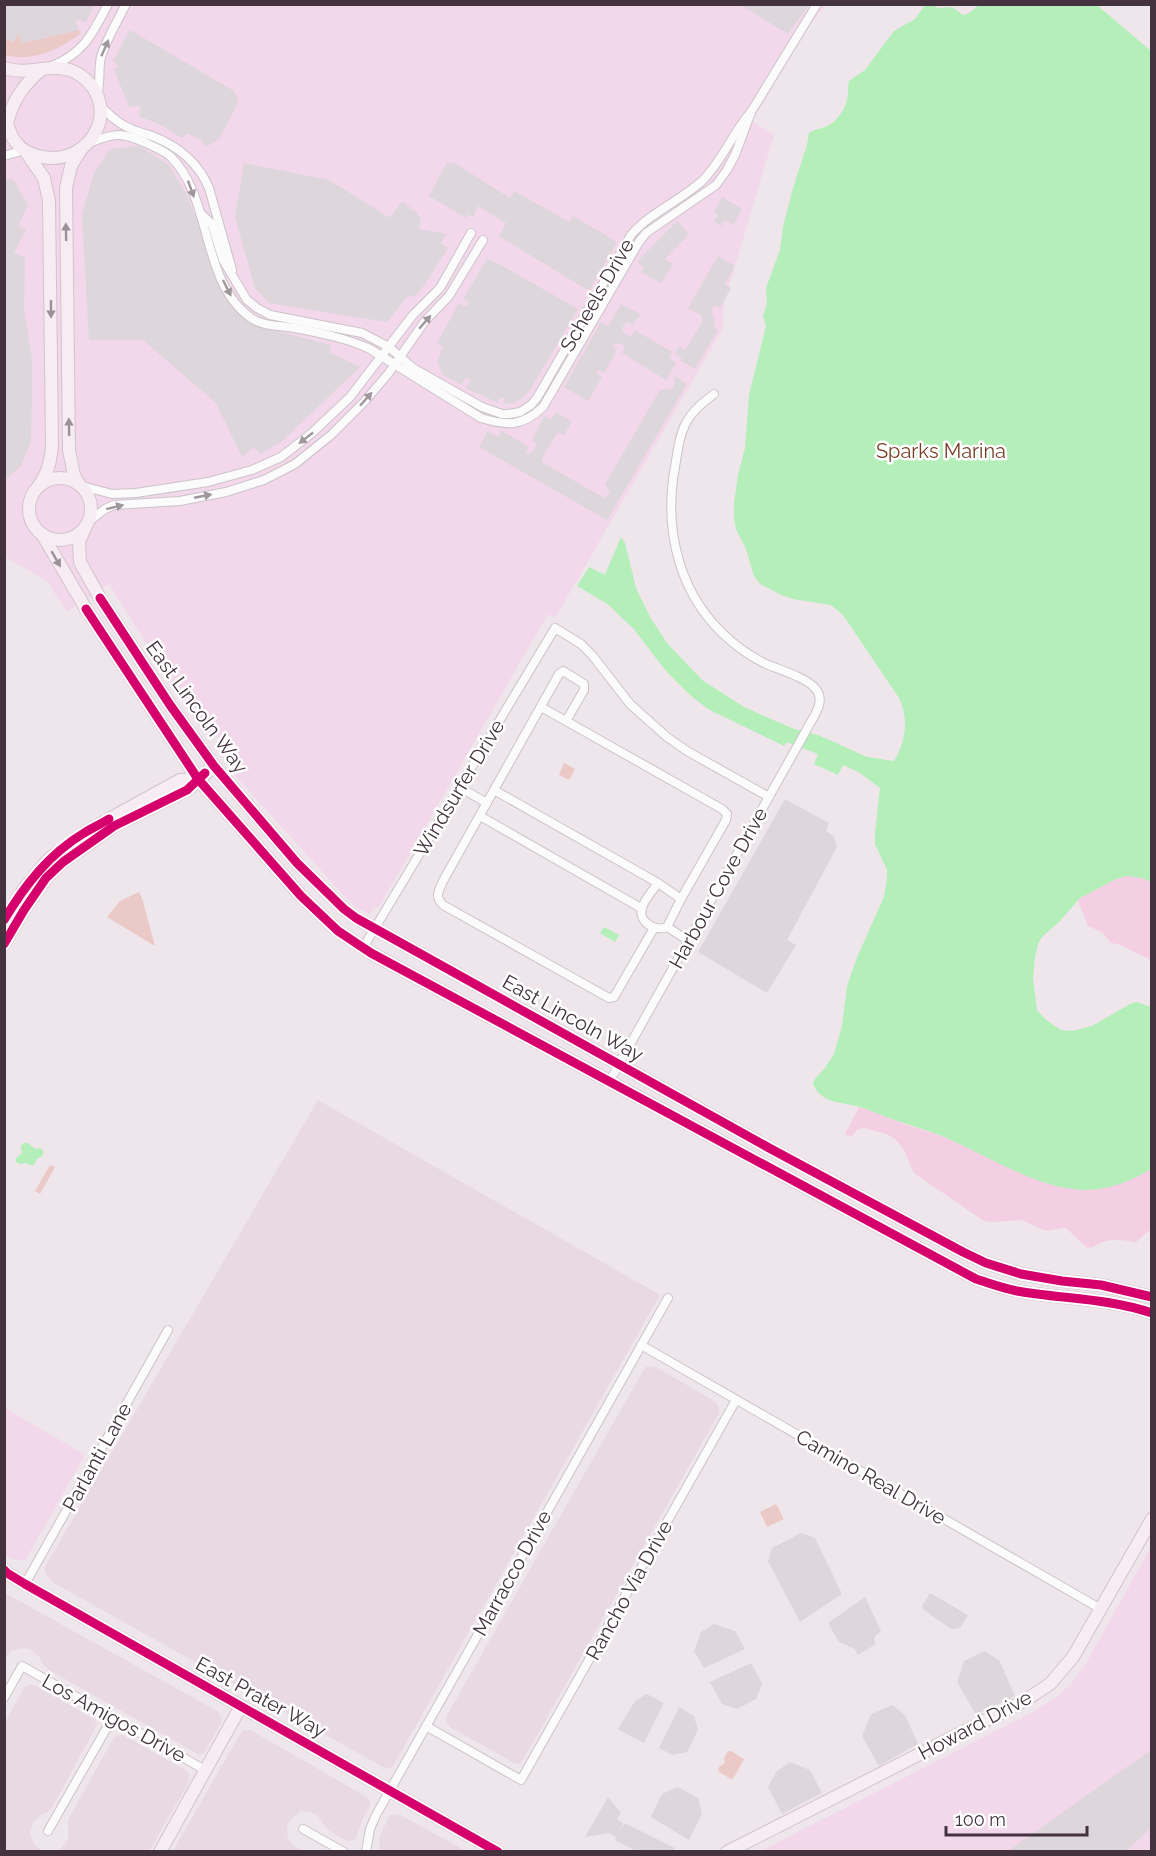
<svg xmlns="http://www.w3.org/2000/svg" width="1156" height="1856" font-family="Raleway,sans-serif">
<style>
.residential{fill:#e9d9e3}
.commercial{fill:#f2d8ea}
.green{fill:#ebc9c7}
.sand{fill:#f4cee2}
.parking{fill:#ddd6db}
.water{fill:#b4eeb9}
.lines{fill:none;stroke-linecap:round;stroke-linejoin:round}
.street-casing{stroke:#ccc3c9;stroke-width:10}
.secondary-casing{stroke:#d3c3cd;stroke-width:14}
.street{stroke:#fcfbfc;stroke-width:8}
.secondary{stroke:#f6ecf1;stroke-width:12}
.cycleway-casing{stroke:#fff;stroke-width:13}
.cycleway{stroke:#d6006c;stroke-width:9}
.oneway{fill:#a0979d}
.oneway2{fill:#9d9098}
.labels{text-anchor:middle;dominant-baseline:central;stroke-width:5;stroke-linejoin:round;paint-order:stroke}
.street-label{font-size:20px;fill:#44333e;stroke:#fff}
.park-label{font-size:20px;fill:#773f25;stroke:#fff}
</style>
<rect width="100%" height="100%" fill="#eee6eb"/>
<g class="residential">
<path d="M318 1100 660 1295 393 1766 387 1769 383 1767 54 1583 47 1576 44 1568Z"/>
<path d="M647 1366 656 1367 716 1402 719 1407V1413L523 1760 519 1764 514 1763 450 1727 446 1722 447 1715 643 1371Z"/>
<path d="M5 1593 217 1711 221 1716V1723L204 1753 200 1755 196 1753 51 1671 43 1665 39 1656 30 1649 21 1648 11 1651 5 1660Z"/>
<path d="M30 1684 37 1686 94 1719 97 1725 54 1804 49 1811 41 1815 33 1822 30 1834 34 1844 41 1850 47 1851H5V1722L25 1687Z"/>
<path d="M244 1730H250L259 1735 365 1796 370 1800V1806L362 1820 357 1836 354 1840 347 1841 328 1830 318 1816 310 1812 301 1811 289 1821 287 1829 288 1839 295 1847 303 1850H312L320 1851H173L240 1734Z"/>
<path d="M123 1735 187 1771 189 1776 188 1784 149 1851H55L60 1850 68 1840V1820L113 1739 117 1736Z"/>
<path d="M396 1814 402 1816 466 1851H379L380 1836 386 1823 390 1815Z"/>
</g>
<g class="commercial">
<path d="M5 5H826L812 22 752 121 774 135 724 303 722 330 555 618 548 614 379 907H375L369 914 356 907 348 900 233 773 232 767 236 759 218 736 210 737 203 733 109 584 67 612 46 580 5 557Z"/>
<path d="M5 1408 85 1455 26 1559 20 1560 12 1559 5 1555Z"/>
<path d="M1151 1547V1851L759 1852 1029 1714 1055 1698 1070 1685 1085 1665Z"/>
</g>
<g class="green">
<path d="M79 30 81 33C60 50 31 62 5 55L4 38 13 42 19 34 22 43Z"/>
<path d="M564 763 575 769 569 780 559 775Z"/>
<path d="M139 892 142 898 155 946 107 917 120 901Z"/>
<path d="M50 1165 55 1167 40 1194 35 1191Z"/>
<path d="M776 1504 784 1519 767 1527 760 1512Z"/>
<path d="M728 1751H731L744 1759 733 1779H731L719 1772C717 1765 722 1767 725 1762L724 1758Z"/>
</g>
<g class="sand">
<path d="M1127 876 1142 878 1151 882V960L1118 944 1111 943 1102 932 1088 926 1078 901 1080 898 1116 879Z"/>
<path d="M859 1107C874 1111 888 1118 902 1123 915 1128 929 1131 941 1136 1017 1166 1069 1218 1151 1169V1229L1136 1242C1117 1239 1108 1237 1091 1248L1086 1247 1066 1228H1061L1046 1231 1022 1220 991 1222 984 1221 914 1173 903 1148 895 1139 887 1134 864 1128 857 1130 851 1137 845 1134Z"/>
</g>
<g class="parking">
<path d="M5 4H95V5L85 23 78 19 76 21 79 30 22 43 19 34 13 42 5 38Z"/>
<path d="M741 5 809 4V5L788 34Z"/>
<path d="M130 30 234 91 237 97 238 103 220 137 215 141 206 147 201 140 188 133 182 138 163 126 139 116 141 108 137 105 129 107 114 69 119 66 113 61Z"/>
<path d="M140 146 169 165 188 197 219 278 246 319 269 329 331 345 329 352 360 367 281 442 260 454 254 447 242 457 216 403 143 340H89L82 215 94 173 110 149Z"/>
<path d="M447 162 452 165 453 162 510 198 514 191 569 222 573 216 617 242 589 291 499 236 506 223 478 206 473 217 468 214 466 218 429 196Z"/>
<path d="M244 163 329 180 390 218 402 201 417 213 421 220 419 229 446 234 441 243 448 248 425 284 415 296 407 297 387 322 269 303 255 288 235 217Z"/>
<path d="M5 179H13L28 205 18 226 26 230 14 252 25 258 24 309 32 359V394L31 441 21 466 5 480Z"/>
<path d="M722 197 742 209 733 225 725 220 721 226 714 222 718 215 714 212Z"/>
<path d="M677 221 689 234 665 259 673 264 661 283 641 272 644 268 637 262Z"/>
<path d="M718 256 735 266 725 284 731 288 720 308 714 305 711 311 715 320 713 326 718 330 695 369 680 360 682 358 675 353 679 347 685 350 703 321 701 315 688 308Z"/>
<path d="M487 259 499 264 578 309 530 390 523 398 513 403 503 404 504 398H499L498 403 466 388 470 380 465 378 462 385 443 375 437 361 443 347 437 343 459 303 466 307 469 302 463 299Z"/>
<path d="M621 304 640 314 633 325 626 322 622 328 624 333 631 337 635 330 672 352 669 358 676 363 666 380 622 353 625 346 620 343 612 345 617 350 604 373 598 370 596 373 602 377 588 401 564 387 582 355 589 358 583 354 601 322 608 326Z"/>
<path d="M675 376 687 384 607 520 479 447 488 431 498 437 502 431 529 447 526 452 528 454 533 451 537 444 532 440 544 416 551 420 556 412 572 422 564 435 558 432 542 458V462L604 498 610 492 605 484 660 390 671 389 674 385Z"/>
<path d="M785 799 829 823 826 831 834 836 837 847 787 940 796 945 767 993 698 952Z"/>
<path d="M801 1533 815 1538 842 1594 800 1622 768 1561 772 1548Z"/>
<path d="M930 1593 968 1615 960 1628 951 1629 924 1610 922 1606Z"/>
<path d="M865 1597 881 1631 876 1635 874 1640 876 1644 858 1655 855 1649 839 1642 828 1623Z"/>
<path d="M714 1624 735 1631 745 1649 704 1668 694 1651 701 1632Z"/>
<path d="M984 1651 999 1660 1015 1696 976 1715 957 1682 964 1661Z"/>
<path d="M751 1663 762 1683 756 1699 737 1709 722 1704 710 1682Z"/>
<path d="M647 1694 664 1703 644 1743 618 1729 635 1701Z"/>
<path d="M892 1705 905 1715 918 1744 879 1766 862 1736 871 1714Z"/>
<path d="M679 1707 694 1716 698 1730 687 1752 673 1755 659 1748Z"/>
<path d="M1151 1750V1828L1126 1851H1008Z"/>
<path d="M790 1762 810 1770 822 1793 782 1814 768 1787 776 1772Z"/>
<path d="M678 1787 698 1798 702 1814 689 1840 651 1817 662 1794Z"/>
<path d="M608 1797 621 1813 617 1819 623 1823 620 1830 625 1823 675 1848 673 1851H636L615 1840 616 1837 609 1833 585 1837Z"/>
</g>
<g class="water">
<path d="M925 5H933L938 8 952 7 963 15 968 14 979 5H1097L1151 51V882L1142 878 1127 876 1116 879 1080 898 1059 922 1042 937 1038 944 1035 957 1033 978 1037 1010 1046 1020 1061 1030 1072 1031 1092 1026 1130 1004 1137 1002 1151 1007V1169C1128 1183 1101 1193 1073 1189 1030 1184 982 1153 942 1136 922 1128 901 1123 881 1115 874 1112 867 1109 860 1107 843 1102 821 1104 813 1084L814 1080 825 1068 834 1054 842 1026 847 987 850 977 858 955 884 897 887 879V870L875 844V833L880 788 860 773 843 765 838 775 814 764 818 754 787 742 784 746 708 709 690 695 666 671 633 628 622 618 609 605 577 586 589 567 605 575 621 537 625 543 636 588 650 617 667 643 702 680 744 707 794 729 818 735 867 757 894 761C906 741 909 719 899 698L843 615 831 605 793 599 781 595 760 584 754 576 746 549 736 529 734 518V503L738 475 745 448 749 395 766 326 763 316 767 304 766 288 780 250 783 227 793 188 807 145 809 133C814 129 821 129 827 126 836 122 845 110 847 100 849 93 847 87 849 81L865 70 894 31 915 19Z"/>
<path d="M604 927 619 935 615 942 600 933Z"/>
<path d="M24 1143H28L35 1149 40 1148 44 1152 42 1156 37 1159 34 1165H30L26 1163 20 1164 16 1162V1158L22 1153 21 1146Z"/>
</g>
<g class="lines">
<defs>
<g id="street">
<path d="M52 66C84 53 93 33 108 4"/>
<path d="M97 95C101 83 98 69 101 57 106 40 118 20 126 4"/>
<path d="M100 106C108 113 115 121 125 126 134 131 143 133 152 136 178 146 198 162 209 188L232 270"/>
<path d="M89 143C114 133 121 132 146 143 154 147 163 150 170 156 213 197 200 282 251 318 264 327 280 325 295 328 321 333 346 338 370 349L481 418C507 426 522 427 543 407L639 242 646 233 716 185 727 170 735 155 751 112"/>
<path d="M4 156 24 150"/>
<path d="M200 213 212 224 223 260 247 300 257 308 270 315 362 333 389 347 413 368 482 407 502 414H509L520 412 531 405 537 398 631 235C651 212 680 201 702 181 721 163 733 132 751 112L817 4"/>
<path d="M82 486 112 494 136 493 208 482 252 470 281 457 312 433 350 397 413 315 440 288 471 233"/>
<path d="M88 522 105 509 114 505 180 501 226 492 264 480 295 464 331 435 364 402 388 374 425 321 449 296 483 240"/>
<path d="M541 707 566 721"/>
<path d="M459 787 487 803"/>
<path d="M494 790 658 883"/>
<path d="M480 816 641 908"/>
<path d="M667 927C655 932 638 922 642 908 644 900 653 890 658 883L681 899 667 927 689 941"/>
<path d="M654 928 614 997 609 998 443 905C434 896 439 891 443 881L559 674 563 671 584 684V690L566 721 722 809 727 814 726 820 681 899"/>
<path d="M363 948 555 628 581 644 592 655 630 704 667 737 687 751 769 797"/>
<path d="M609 1082 807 729C813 717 827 701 815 688 804 676 776 669 762 662 751 656 740 649 731 641 680 598 663 532 675 467 681 430 682 417 714 394"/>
<path d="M641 1345 1101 1609"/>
<path d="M25 1584 168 1330"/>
<path d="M4 1698 22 1666 205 1770"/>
<path d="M426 1726 521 1780 736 1400"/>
<path d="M303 1829 344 1852"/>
<path d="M48 1831 113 1717"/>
<path d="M366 1852 370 1829 376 1815 668 1298"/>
</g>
<g id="secondary">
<path d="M4 68C30 77 57 59 80 75 123 105 93 166 42 157 31 155 21 150 15 141 9 134 8 124 4 116"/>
<path d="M7 123C13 100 24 84 42 69"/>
<path d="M26 152 44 178 49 201 52 444C51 461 48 473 38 487"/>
<circle cx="60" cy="509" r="31"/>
<path d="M78 483 74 475 69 450 66 188 71 166 80 151"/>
<path d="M85 528 79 542 80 562 100 598 170 705 214 766 297 863 344 909 356 918 771 1149 963 1252 986 1263 1021 1274 1062 1281 1101 1285 1152 1297"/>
<path d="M42 534 86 609 198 779 301 896 338 931 371 953 976 1279C989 1283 1002 1288 1017 1291 1062 1299 1108 1298 1152 1313"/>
<path d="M4 920 24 889 49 859 84 833 180 780 198 779"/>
<path d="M4 944 24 910 46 878 63 862 114 826 187 790 214 766"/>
<path d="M4 1570 7 1573 25 1584 498 1852"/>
<path d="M160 1852 241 1706"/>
<path d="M727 1852 1024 1701 1050 1684 1073 1657 1152 1519"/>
</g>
</defs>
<use href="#street" class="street-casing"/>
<use href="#secondary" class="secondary-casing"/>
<use href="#street" class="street"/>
<use href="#secondary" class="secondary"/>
<defs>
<g id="cycleway">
<path d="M100 598 170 705 214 766 297 863 344 909 356 918 771 1149 963 1252 986 1263 1021 1274 1062 1281 1101 1285 1152 1297"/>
<path d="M86 609 198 779 301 896 338 931 371 953 976 1279C989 1283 1002 1288 1017 1291 1062 1299 1108 1298 1152 1313"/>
<path d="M4 920C25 885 49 854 84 833 92 828 101 824 109 819"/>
<path d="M4 944 24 910 46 878 63 862 114 826 187 790 205 773"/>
<path d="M4 1570 7 1573 25 1584 498 1852"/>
</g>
</defs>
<use href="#cycleway" class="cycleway-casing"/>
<use href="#cycleway" class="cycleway"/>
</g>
<defs><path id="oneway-solid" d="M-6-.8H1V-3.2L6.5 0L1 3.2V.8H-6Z" transform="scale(1.5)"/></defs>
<g class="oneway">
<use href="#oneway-solid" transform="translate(105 48) rotate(-66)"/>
<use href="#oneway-solid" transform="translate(191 189) rotate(70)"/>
<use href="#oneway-solid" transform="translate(227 288) rotate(63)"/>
<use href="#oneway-solid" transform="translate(425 322) rotate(-49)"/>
<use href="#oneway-solid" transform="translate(366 399) rotate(-48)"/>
<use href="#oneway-solid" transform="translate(306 438) rotate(142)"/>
<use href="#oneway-solid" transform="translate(203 496) rotate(-11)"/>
<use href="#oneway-solid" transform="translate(115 507) rotate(-14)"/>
</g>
<g class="oneway2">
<use href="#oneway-solid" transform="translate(66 232) rotate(-91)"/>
<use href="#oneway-solid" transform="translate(51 309) rotate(90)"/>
<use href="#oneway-solid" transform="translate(69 427) rotate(-91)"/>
<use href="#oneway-solid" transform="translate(56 559) rotate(60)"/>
</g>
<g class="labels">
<g class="street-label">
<text transform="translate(597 295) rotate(-60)">Scheels Drive</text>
<text transform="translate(197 707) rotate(54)">East Lincoln Way</text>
<text transform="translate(459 788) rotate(-59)">Windsurfer Drive</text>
<text transform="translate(718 888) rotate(-61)">Harbour Cove Drive</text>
<text transform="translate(573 1018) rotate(29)">East Lincoln Way</text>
<text transform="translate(97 1457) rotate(-61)">Parlanti Lane</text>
<text transform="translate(871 1477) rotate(30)">Camino Real Drive</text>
<text transform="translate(512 1573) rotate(-61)">Marracco Drive</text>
<text transform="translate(629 1590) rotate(-61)">Rancho Via Drive</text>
<text transform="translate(261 1697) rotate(29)">East Prater Way</text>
<text transform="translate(114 1718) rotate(29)">Los Amigos Drive</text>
<text transform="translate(975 1725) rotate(-28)">Howard Drive</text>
</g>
<g class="park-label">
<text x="941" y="451">Sparks Marina</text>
</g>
</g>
<rect width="1156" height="1856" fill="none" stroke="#44333e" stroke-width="12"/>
<path d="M946 1826v9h141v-9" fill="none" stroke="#44333e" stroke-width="3"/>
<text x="955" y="1826" font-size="18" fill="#44333e" stroke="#ffffff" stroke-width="4.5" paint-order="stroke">100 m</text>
</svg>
